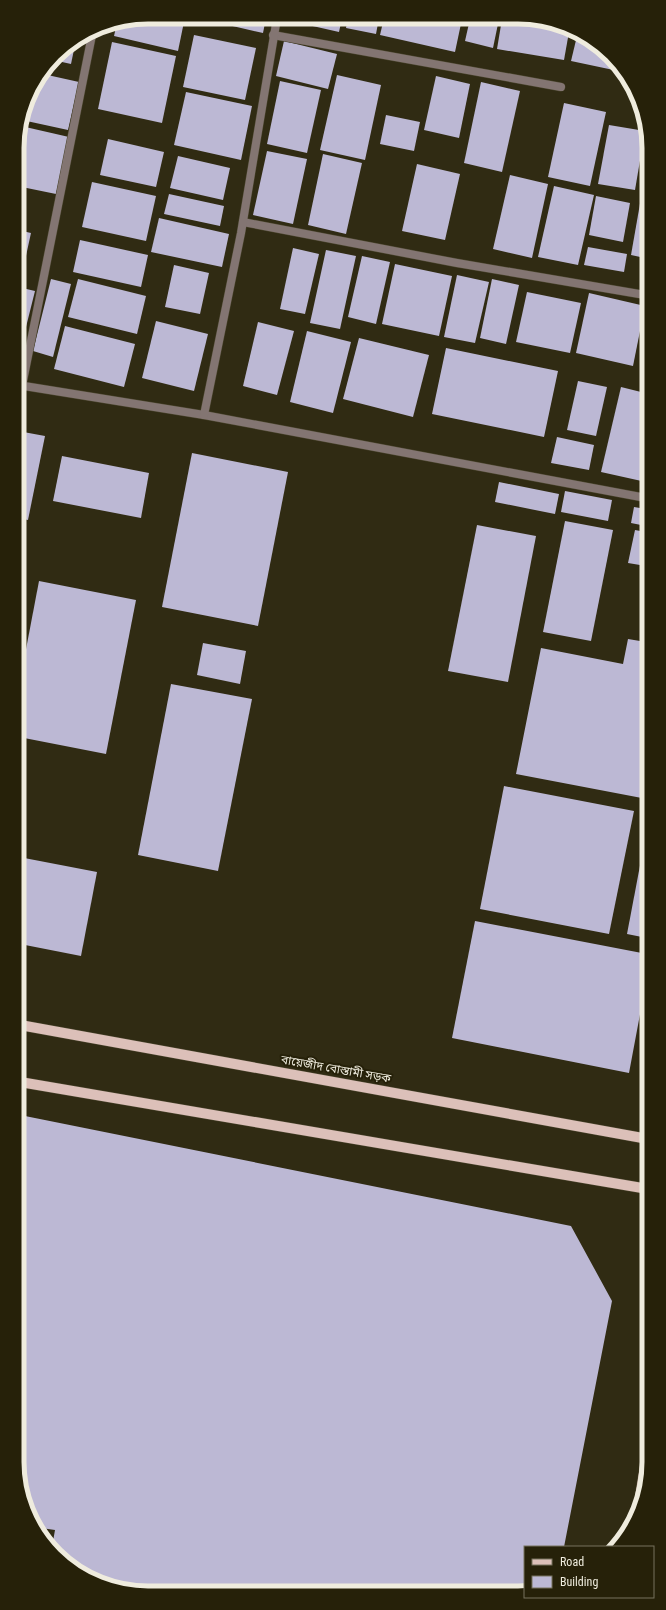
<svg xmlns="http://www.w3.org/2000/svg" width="666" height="1610" font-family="'Roboto Condensed','Noto Sans Bengali',sans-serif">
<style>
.building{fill:#bcb8d4}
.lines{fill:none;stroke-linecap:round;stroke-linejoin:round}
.street-casing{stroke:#4b462f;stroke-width:9}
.primary-casing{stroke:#4b462f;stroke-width:11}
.street{stroke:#837572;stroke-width:8}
.primary{stroke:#dcc0b9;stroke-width:10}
.labels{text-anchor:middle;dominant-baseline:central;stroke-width:4;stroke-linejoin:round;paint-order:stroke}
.street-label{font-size:12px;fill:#efecde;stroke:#262109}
.rim{fill:none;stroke:#efecde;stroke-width:5}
</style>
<rect width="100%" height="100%" fill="#302b13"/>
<g class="building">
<path d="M148 17H185L178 51 114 36 117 23Z"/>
<path d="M194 17 266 18 263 33Z"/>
<path d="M296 18H342L339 32 295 22Z"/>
<path d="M348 18H379L376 34 346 28Z"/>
<path d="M384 18 462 19 455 52 380 35Z"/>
<path d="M470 19H499L493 48 465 41Z"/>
<path d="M502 19H544L569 32 564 60 497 49Z"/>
<path d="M194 35 256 48 245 100 183 87Z"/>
<path d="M577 36 605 50 623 72 571 61Z"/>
<path d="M76 40 71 64 53 60 61 50Z"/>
<path d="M284 41 337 54 328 89 276 76Z"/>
<path d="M112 42 176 56 162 123 98 109Z"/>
<path d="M43 74 79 82 68 130 22 120 30 90Z"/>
<path d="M337 75 381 85 365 160 320 150Z"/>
<path d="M436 76 470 84 459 138 424 130Z"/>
<path d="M280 81 321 90 307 153 267 144Z"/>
<path d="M481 82 520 91 502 172 464 163Z"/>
<path d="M186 92 252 106 241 160 174 145Z"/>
<path d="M564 103 606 112 590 186 548 177Z"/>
<path d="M640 104 645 114V116L638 115Z"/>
<path d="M386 115 420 122 414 151 380 144Z"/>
<path d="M609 125 645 131 635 190 598 184Z"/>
<path d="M21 126 69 137 56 194 17 186V139Z"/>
<path d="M108 139 164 152 156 187 100 175Z"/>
<path d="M267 151 307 159 293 224 253 215Z"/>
<path d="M323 154 362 163 346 234 308 225Z"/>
<path d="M178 156 230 168 223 200 170 188Z"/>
<path d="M417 164 460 174 445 240 402 231Z"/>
<path d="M510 175 548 184 532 258 493 249Z"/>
<path d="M92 182 156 196 146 241 82 227Z"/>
<path d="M554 186 594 195 578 265 538 257Z"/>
<path d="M169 194 224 206 220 226 164 214Z"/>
<path d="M596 196 630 203 623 242 589 235Z"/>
<path d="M641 198H645V258L631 255Z"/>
<path d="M159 218 229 234 222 267 151 252Z"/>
<path d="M18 230 31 233 22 274 18 273Z"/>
<path d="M80 240 148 255 141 287 73 272Z"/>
<path d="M588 247 627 254 624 272 584 265Z"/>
<path d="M293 248 319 254 305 314 280 309Z"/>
<path d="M326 250 356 256 340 329 310 323Z"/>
<path d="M362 256 390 262 376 324 348 317Z"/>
<path d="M395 264 452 276 439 336 382 324Z"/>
<path d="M174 265 209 273 200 314 165 307Z"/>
<path d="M457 275 489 282 475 343 444 337Z"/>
<path d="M51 279 71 284 53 357 33 351Z"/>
<path d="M78 279 146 296 137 334 68 317Z"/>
<path d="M492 279 519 285 506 344 480 338Z"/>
<path d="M18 287 35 291 18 359Z"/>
<path d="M527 292 581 303 570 353 516 342Z"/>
<path d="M589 293 645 306 633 366 576 353Z"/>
<path d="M156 321 208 334 194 391 142 378Z"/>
<path d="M258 322 294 331 277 395 243 386Z"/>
<path d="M65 326 135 344 124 387 54 369Z"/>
<path d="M307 331 351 342 333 413 290 402Z"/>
<path d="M359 338 429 355 413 417 343 399Z"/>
<path d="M446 348 558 371 544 437 432 414Z"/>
<path d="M578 381 607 387 596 436 567 430Z"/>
<path d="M621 387 645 393 646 482 601 472Z"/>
<path d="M18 431 45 436 28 520 18 518Z"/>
<path d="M557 437 594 445 589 470 551 463Z"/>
<path d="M192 453 288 472 258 626 162 607Z"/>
<path d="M62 456 149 473 141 518 53 501Z"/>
<path d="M499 482 559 494 555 514 495 502Z"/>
<path d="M565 491 612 500 608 521 561 512Z"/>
<path d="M634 507 646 509V526L631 523Z"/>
<path d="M565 521 613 530 591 641 543 632Z"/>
<path d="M477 525 536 536 508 682 448 671Z"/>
<path d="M635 530 646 532V566L628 563Z"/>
<path d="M39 581 136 600 106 754 19 737V686Z"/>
<path d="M628 639 646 642 647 799 516 774 541 648 623 664Z"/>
<path d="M203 643 246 651 240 684 197 675Z"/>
<path d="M171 684 252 699 218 871 138 855Z"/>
<path d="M504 786 634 811 609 934 480 909Z"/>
<path d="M646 834H647V938L627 934Z"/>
<path d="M19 857 97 872 81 956 20 944Z"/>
<path d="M475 921 647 954V977L629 1073 452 1038Z"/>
<path d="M20 1115 571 1226 612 1301 564 1547H525V1589L122 1591 61 1560 50 1547H52L55 1530 34 1527 21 1496Z"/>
</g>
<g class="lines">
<defs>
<g id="street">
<path d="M273 35 561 87"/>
<path d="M243 222 457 263 645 295"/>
<path d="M18 385 204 415 646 498"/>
<path d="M22 386 93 30"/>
<path d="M204 415 241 233 277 18"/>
</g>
<g id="primary">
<path d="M20 1025 648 1139"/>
<path d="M20 1082 648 1189"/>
<path d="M637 1516 649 1441"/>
</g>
</defs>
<use href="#street" class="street-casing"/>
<use href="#primary" class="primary-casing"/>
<use href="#street" class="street"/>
<use href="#primary" class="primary"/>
</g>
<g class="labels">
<g class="street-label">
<text transform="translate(336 1069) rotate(10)">বায়েজীদ বোস্তামী সড়ক</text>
</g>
</g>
<path d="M0 0H666V1610H0ZM148 24H518A124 124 0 0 1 642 148V1462A124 124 0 0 1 518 1586H148A124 124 0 0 1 24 1462V148A124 124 0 0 1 148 24Z" fill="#262109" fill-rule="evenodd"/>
<path class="rim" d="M148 24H518A124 124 0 0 1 642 148V1462A124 124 0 0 1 518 1586H148A124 124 0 0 1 24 1462V148A124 124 0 0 1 148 24Z"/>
<rect x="524" y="1546" width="130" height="52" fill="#262109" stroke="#76725e"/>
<rect x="532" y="1559" width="20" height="6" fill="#dcc0b9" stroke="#76725e"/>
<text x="560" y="1566" font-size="12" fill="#efecde">Road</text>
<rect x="532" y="1576" width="20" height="12" fill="#bcb8d4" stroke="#76725e"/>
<text x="560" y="1586" font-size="12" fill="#efecde">Building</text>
</svg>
